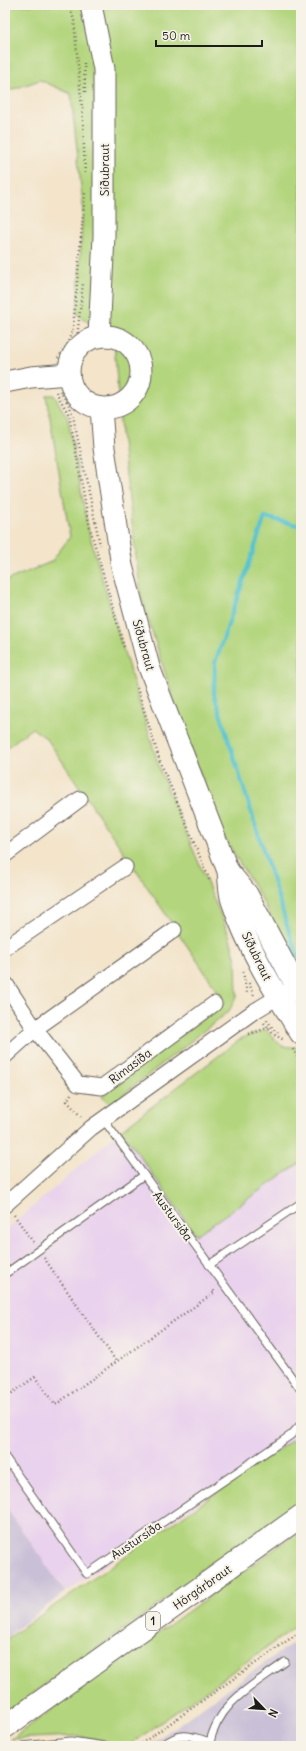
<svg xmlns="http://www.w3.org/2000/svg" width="306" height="1751" font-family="Delius,sans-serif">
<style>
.built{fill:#e9d2ed}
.industrial{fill:#c9bfd7}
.green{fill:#b3d57d;stroke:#68784c}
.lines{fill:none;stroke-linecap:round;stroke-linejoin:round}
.stream{stroke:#57c3cf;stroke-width:4}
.lane-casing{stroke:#676259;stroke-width:9}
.street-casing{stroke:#676259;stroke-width:17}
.secondary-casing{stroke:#676259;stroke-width:23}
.highway-casing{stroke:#676259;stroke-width:24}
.path{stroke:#676259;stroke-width:2.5;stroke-dasharray:1 3;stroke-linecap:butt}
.lane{stroke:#fff;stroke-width:7}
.street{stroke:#fff;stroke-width:15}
.secondary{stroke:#fff;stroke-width:21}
.highway{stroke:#fff;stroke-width:22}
.labels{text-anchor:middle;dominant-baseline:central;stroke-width:4;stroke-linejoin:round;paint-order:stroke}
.shield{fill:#f7f3e8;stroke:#5e5c59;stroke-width:1}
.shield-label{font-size:11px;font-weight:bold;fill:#1c1c1c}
.street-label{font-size:12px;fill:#1c1c1c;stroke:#f7f3e8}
</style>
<rect width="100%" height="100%" fill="#f7f3e8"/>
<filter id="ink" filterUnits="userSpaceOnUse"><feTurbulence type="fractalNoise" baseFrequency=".025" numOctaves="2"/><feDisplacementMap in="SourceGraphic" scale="8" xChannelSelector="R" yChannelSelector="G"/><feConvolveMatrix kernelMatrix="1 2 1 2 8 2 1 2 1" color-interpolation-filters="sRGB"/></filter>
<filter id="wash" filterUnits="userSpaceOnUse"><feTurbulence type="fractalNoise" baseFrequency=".012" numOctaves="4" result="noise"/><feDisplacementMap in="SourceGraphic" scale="16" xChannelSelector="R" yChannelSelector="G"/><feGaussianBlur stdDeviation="0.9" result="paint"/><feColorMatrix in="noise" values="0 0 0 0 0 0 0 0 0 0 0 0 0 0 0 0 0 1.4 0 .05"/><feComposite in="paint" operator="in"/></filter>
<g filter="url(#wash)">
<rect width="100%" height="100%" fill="#f3e4ca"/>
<path class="built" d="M121 1130 196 1235 301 1162V1434L65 1592 5 1506V1231Z"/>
<g class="industrial">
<path d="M5 1506 65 1592 5 1638Z"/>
<path d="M301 1637V1746H148Z"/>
</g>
<g class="green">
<path d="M5 5H301V975L261 898 224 837 178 714 141 596 121 434 114 342 77 314 83 206 71 94 40 80 5 92Z"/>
<path d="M46 395H54L68 419 88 529 113 616 161 773 229 935 236 960 237 996 229 1011 110 1105 102 1096 225 1002 47 739 32 728 5 749V581L51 562 70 537Z"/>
<path d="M266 1030 282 1046 301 1048V1162L196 1235 121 1130 242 1038Z"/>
<path d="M301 1434V1504L5 1713V1640Z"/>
<path d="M301 1530V1623L128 1746H115L104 1740 73 1736 11 1739Z"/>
</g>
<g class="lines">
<path class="stream" d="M301 526 265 517 215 663 214 694 292 941 301 962"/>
</g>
</g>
<g filter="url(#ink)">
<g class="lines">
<defs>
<g id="lane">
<path d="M103 1119 301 1390"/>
<path d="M209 1265 301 1203"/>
<path d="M5 1274 144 1175"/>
<path d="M5 1457 87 1574 291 1435 301 1424"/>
<path d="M22 1746 71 1741 104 1746"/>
<path d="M162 1746C180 1731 189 1735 210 1742"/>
<path d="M209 1746C218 1702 251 1687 285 1662"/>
</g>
<g id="street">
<path d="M5 855 80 799"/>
<path d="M5 948 125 867"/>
<path d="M5 983 35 1029 78 1084 102 1087 214 1004"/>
<path d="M5 1056 35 1029 174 930"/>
<path d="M5 1205 91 1128 253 1012 286 992"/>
</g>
<g id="secondary">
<path d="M91 5 104 69V236L99 337"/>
<circle cx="105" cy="372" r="36"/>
<path d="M5 382 31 377 69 374"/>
<path d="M101 408 104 448 122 566 149 667 228 871C229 880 229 892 232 901 248 949 275 992 301 1034"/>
<path d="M228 871 247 894 301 995"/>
</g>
<path id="highway" d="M5 1727 301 1516"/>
</defs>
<use href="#lane" class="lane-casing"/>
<use href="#street" class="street-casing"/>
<use href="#secondary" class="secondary-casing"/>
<use href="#highway" class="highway-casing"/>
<g class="path">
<path d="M70 5 74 21 83 120 85 176"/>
<path d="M84 63 85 92"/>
<path d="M64 357 77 338 83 283"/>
<path d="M58 358 67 345 73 328 85 193"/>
<path d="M60 391 70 407 73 416 100 545"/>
<path d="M56 392 69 415 90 528 124 647"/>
<path d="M137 688 160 761 210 881"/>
<path d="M243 972 247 993"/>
<path d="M249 983 254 996"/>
<path d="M267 1020 273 1029 280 1034"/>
<path d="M264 1023 273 1034 284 1040"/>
<path d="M249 1034 271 1027"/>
<path d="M293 1049 301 1063"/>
<path d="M71 1094 67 1101 82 1118"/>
<path d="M14 1215 33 1242"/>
<path d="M44 1258 116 1361"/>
<path d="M5 1398 35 1377 55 1405 215 1292 213 1290"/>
<path d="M138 1746 301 1631"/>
</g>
<use href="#lane" class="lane"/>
<use href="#street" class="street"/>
<use href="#secondary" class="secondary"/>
<use href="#highway" class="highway"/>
</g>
</g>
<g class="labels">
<rect class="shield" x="146" y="1612" width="14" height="18" rx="3"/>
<g class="shield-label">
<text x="153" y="1621">1</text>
</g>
<g class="street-label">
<text transform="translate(104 170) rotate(-90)">Síðubraut</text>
<text transform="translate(144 645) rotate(74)">Síðubraut</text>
<text transform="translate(257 956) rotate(64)">Síðubraut</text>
<text transform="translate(130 1066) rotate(-37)">Rimasíða</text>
<text transform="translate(173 1216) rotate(54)">Austursíða</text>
<text transform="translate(136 1540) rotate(-34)">Austursíða</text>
<text transform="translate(202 1587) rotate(-35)">Hörgárbraut</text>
</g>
</g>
<rect width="306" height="1751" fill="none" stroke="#f7f3e8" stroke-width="20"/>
<g transform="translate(264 1709) rotate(115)" stroke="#f7f3e8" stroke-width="3" paint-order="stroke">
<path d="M0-3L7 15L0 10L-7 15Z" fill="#1c1c1c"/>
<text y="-6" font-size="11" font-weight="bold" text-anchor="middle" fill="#1c1c1c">N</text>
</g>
<path d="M156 40v6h106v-6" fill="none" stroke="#1c1c1c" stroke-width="2"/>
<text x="162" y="40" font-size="12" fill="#1c1c1c" stroke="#f7f3e8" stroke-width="3" paint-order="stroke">50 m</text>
</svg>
